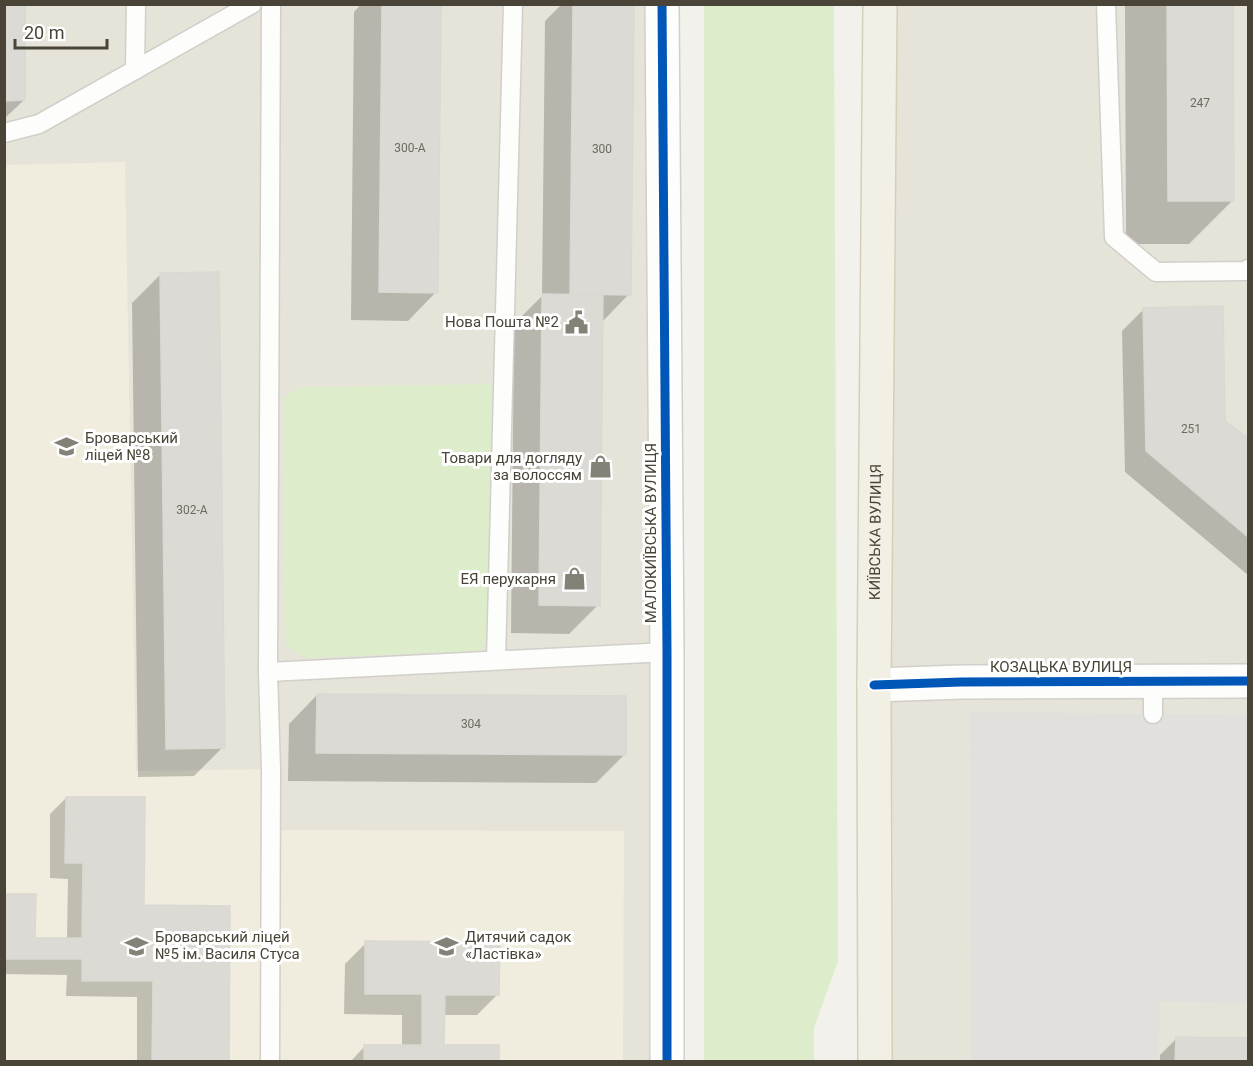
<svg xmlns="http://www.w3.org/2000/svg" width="1253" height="1066" font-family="Roboto,sans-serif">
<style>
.residential{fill:#e6e3d9}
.education{fill:#f0edde}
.green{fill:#ddedcc}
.parking{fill:#e1e0dc}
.shadow{fill:#0003}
.building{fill:#dcdad4;stroke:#dad8d2;stroke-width:1.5}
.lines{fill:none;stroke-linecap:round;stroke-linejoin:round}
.lane-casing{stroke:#d0cfc9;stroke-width:21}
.street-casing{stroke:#d0cfc9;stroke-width:36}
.primary-casing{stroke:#d5cfb9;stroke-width:36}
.lane{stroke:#fdfdfc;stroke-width:18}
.street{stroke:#fdfdfc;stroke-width:33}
.primary{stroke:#f2efe4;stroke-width:33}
.cycleway-casing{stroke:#fff;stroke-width:13}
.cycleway{stroke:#0057b8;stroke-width:9}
.labels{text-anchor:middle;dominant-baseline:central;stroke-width:6;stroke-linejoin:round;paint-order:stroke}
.number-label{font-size:12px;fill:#6e6a5f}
.poi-label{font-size:15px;fill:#494437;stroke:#fff;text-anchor:end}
.street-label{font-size:15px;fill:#494437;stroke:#fff}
</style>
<rect width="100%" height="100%" fill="#f2f1ec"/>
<g class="residential">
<path d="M5 5H662L667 1061 5 1062Z"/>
<path d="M880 5H1248V1061L875 1062Z"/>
</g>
<path class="education" d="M125 162 136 771 271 769V830L624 831 623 1061H5L4 165Z"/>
<g class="green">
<path d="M704 5H834L838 961 814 1028V1061H704Z"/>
<path d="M492 384 489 643 477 651 307 658 285 646 283 399 298 387Z"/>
</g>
<path class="parking" d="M970 712 1248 715V1003L1160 1002 1158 1061H971Z"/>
<g class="shadow">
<path d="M4 4 24 100 4 119Z"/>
<path d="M361 4H439L436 292 408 321 351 320 354 12Z"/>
<path d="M562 4H633L629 294 601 323 598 605 569 634 511 633 514 324 542 296 545 21Z"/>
<path d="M1125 4H1231L1232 201 1189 244H1126Z"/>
<path d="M161 274 223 747 194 776 138 777 132 303Z"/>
<path d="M1143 310 1224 422 1248 440V575L1125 472 1122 331Z"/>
<path d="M317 695 624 755 596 783 288 781 289 724Z"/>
<path d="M66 798 143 907 227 1062H137V997L66 996 67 975 4 974V895L34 939H67L68 879 50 878V814Z"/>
<path d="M366 943 498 994 477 1015H443V1047L497 1062H350L365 1046H402V1015L344 1014 345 964Z"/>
<path d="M1176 1039 1248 1040V1062H1160V1055Z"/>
</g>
<g class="building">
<path d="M4 4H25V100L4 101Z"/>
<path d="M382 4H441L438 293 379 292Z"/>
<path d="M573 4H634L631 295 570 294Z"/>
<path d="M1167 4H1233L1234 201H1168Z"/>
<path d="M219 272 225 748 166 749 160 273Z"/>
<path d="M542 294 603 295 600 606 539 605Z"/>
<path d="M1223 306 1225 421 1248 438V537L1146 451 1143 308Z"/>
<path d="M317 694 626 696V755L316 753Z"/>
<path d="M66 797H145L144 905 230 906 229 1062H152L153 981H82V959H4V894H36L35 938H82L83 863H65Z"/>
<path d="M365 941 500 942 499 995H445L444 1045H499V1062H364V1045H422V994H365Z"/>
<path d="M1176 1037 1248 1038V1062H1175Z"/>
</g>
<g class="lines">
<defs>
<g id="lane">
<path d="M271 4 268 672 667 652"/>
<path d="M1106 4 1114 237 1156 272 1247 271 1248 269"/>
<path d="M135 70 136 4"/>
<path d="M4 133 39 124 252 4"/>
<path d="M496 660 513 4"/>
<path d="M268 672 271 769 270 1062"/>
<path d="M1153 681V714"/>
</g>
<g id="street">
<path d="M662 4 667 652V1062"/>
<path d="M874 685 961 682 1248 681"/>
</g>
<g id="primary">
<path id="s1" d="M875 1062 874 685 880 4"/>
</g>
</defs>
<use href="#lane" class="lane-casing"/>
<use href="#street" class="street-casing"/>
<use href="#primary" class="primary-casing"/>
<use href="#lane" class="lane"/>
<use href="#street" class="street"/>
<use href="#primary" class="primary"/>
<defs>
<g id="cycleway">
<path d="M662 4 667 652V1062"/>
<path d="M874 685 961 682 1248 681"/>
</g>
</defs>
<use href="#cycleway" class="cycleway-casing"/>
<use href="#cycleway" class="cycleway"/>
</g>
<defs>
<symbol id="civic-bare" viewBox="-9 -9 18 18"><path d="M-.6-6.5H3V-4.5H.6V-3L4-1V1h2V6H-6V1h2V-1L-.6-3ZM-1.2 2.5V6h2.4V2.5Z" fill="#848176" stroke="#fff" stroke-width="2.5" paint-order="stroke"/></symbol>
<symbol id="school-bare" viewBox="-9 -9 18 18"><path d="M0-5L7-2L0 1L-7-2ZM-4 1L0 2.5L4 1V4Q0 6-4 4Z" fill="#848176" stroke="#fff" stroke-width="2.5" paint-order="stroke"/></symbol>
<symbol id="shop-bare" viewBox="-9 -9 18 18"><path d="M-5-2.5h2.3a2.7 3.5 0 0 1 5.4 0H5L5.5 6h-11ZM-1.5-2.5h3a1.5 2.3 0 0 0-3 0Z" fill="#848176" stroke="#fff" stroke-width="2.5" paint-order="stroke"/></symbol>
</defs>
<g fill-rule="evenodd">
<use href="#civic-bare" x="560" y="306" width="33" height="33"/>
<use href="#school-bare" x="50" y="430" width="33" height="33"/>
<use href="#shop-bare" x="584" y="450" width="33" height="33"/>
<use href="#shop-bare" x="558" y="562" width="33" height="33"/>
<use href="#school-bare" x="120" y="930" width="33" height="33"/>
<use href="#school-bare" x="430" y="930" width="33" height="33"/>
</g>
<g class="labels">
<g class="number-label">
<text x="1200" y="103">247</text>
<text x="410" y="148">300-А</text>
<text x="602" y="149">300</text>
<text x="1191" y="429">251</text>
<text x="192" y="510">302-А</text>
<text x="471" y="724">304</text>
</g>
<g class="poi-label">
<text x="559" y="322">Нова Пошта №2</text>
<text x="85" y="438" text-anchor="start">Броварський<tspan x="85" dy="17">ліцей №8</tspan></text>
<text x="582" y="458">Товари для догляду<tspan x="582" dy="17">за волоссям</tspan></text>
<text x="556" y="579">ЕЯ перукарня</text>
<text x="155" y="937" text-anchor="start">Броварський ліцей<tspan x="155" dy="17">№5 ім. Василя Стуса</tspan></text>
<text x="465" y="937" text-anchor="start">Дитячий садок<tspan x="465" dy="17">«Ластівка»</tspan></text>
</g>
<g class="street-label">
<text transform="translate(651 533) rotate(-90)">МАЛОКИЇВСЬКА ВУЛИЦЯ</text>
<text stroke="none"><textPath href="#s1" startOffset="530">КИЇВСЬКА ВУЛИЦЯ</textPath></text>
<text x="1061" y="667">КОЗАЦЬКА ВУЛИЦЯ</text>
</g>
</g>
<rect width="1253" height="1066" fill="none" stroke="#494437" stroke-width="12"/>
<path d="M15 39v9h92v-9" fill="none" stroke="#494437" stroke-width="3"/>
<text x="24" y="39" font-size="18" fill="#494437" stroke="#ffffff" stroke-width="4.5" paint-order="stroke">20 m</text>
</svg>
